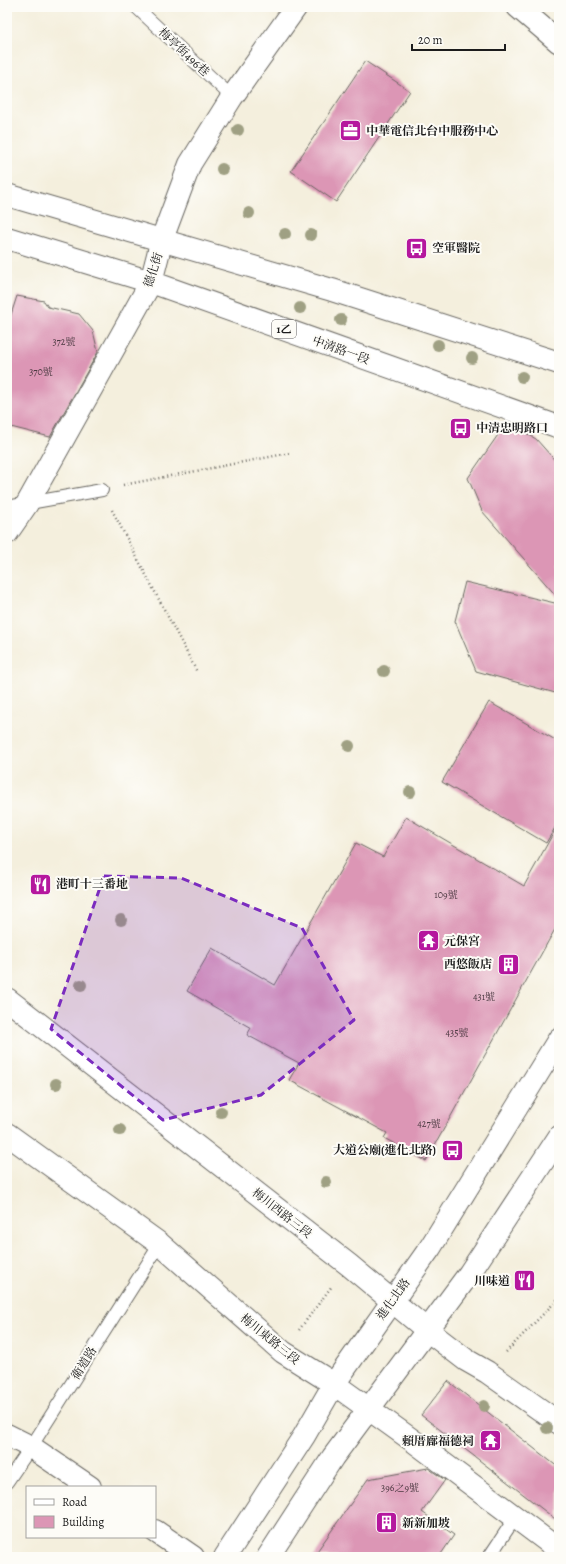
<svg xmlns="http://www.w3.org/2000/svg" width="566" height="1564" font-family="Alegreya,'Noto Serif TC',serif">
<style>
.building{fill:#dc96b5}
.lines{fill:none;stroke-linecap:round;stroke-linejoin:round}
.service-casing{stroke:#686660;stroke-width:14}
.minor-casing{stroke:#686660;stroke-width:24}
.secondary-casing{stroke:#686660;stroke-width:24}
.primary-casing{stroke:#686660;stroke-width:24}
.path{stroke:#686660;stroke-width:2.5;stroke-dasharray:1 3;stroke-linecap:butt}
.service{stroke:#fff;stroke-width:12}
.minor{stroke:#fff;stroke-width:22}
.secondary{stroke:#fff;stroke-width:22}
.primary{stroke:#fff;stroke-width:22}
.tree{fill:#9fa083}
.marked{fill:#7b2cbf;fill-opacity:0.2;stroke:#7b2cbf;stroke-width:3;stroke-dasharray:8 5;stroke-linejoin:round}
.labels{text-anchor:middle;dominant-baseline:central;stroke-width:4;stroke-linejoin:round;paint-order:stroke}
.number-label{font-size:10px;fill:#4c3a42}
.shield{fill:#fdfcf7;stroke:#605f5e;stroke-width:1}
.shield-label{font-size:11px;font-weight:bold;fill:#1c1c1c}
.street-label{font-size:12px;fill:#1c1c1c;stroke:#fdfcf7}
.poi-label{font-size:12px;font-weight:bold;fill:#1c1c1c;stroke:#fdfcf7;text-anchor:start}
</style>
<rect width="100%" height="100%" fill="#fdfcf7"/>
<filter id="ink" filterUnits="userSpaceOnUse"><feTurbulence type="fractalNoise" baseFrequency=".025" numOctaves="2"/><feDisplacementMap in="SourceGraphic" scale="8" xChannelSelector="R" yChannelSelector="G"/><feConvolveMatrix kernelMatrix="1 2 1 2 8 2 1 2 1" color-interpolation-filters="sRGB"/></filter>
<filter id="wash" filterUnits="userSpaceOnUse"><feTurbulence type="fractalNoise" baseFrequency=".012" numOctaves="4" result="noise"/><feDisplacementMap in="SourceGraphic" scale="16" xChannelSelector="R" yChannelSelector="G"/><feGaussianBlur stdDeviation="0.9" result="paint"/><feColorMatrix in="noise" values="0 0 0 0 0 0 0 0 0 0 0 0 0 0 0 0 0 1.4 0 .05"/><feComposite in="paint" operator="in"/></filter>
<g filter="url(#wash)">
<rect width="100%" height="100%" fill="#f4efdd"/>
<g id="blocks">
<g class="building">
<path d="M365 61 410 91 336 202 291 171Z"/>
<path d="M17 296 44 301 48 307 79 314 93 331 98 352 50 437 7 426V327Z"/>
<path d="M507 422 536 439 559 465V599L482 511 468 478Z"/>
<path d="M465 582 559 604V694L476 671 455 621Z"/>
<path d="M489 702 559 742V821L546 843 442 782Z"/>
<path d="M406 817 524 886 559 823V922L426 1161 384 1138 387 1133 289 1080 299 1063 247 1035 251 1028 187 991 212 948 275 985 356 843 383 857Z"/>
<path d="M448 1381 559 1468V1522L421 1415Z"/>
<path d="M428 1468 445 1480 422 1512 454 1535 439 1557H313L368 1479Z"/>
</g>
</g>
</g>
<g filter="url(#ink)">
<use href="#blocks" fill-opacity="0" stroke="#686660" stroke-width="1"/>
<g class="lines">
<defs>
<g id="service">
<path d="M136 7 232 97"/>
<path d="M7 507 102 490"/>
<path d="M7 1482 31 1447 160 1244"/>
<path d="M489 1557 515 1518"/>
</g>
<g id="minor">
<path d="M518 7 559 42"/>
<path d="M7 533 27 504 151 282 162 239 190 164 232 97 296 7"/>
<path d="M7 999 349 1265 427 1330 466 1360 487 1372 559 1423"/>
<path d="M7 1134 160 1244 283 1352 334 1384 412 1440 559 1550"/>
<path d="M7 1435 31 1447 90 1487"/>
<path d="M155 1531 193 1557"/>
</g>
<g id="secondary">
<path d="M225 1557 304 1436 334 1384 430 1248 559 1039"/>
<path d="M268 1557 333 1457 469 1274 559 1137"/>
</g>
<g id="primary">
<path d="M7 195 332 290 559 363"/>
<path d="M7 238 151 282 559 427"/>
</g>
</defs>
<use href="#service" class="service-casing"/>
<use href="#minor" class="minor-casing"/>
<use href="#secondary" class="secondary-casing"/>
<use href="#primary" class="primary-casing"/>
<g class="path">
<path d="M123 485 290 453"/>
<path d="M112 510 197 672"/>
<path d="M299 1330 332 1286"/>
<path d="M506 1352 559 1298"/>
</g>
<use href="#service" class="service"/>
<use href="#minor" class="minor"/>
<use href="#secondary" class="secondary"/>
<use href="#primary" class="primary"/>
</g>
<g class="tree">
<circle cx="238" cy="130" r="6"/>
<circle cx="222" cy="169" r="6"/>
<circle cx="249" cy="213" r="6"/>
<circle cx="285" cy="234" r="6"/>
<circle cx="311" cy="235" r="6"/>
<circle cx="300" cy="308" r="6"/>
<circle cx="341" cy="320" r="6"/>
<circle cx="438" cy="345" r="6"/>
<circle cx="472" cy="358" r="6"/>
<circle cx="522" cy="377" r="6"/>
<circle cx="384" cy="671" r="6"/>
<circle cx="349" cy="746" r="6"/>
<circle cx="410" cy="792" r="6"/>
<circle cx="121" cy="920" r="6"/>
<circle cx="81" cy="985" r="6"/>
<circle cx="56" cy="1084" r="6"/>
<circle cx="221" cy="1112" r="6"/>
<circle cx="120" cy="1130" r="6"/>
<circle cx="326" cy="1182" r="6"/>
<circle cx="484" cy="1406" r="6"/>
<circle cx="547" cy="1428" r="6"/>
</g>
</g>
<path class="marked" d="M104 876 181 878 302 928 354 1020 261 1095 163 1120 51 1029Z"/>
<defs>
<symbol id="office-square" viewBox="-11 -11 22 22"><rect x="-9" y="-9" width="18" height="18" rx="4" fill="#b5179e" stroke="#fdfcf7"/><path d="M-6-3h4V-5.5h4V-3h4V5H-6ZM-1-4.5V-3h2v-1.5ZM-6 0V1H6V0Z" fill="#fff"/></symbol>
<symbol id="bus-square" viewBox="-11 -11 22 22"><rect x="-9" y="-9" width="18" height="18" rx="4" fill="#b5179e" stroke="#fdfcf7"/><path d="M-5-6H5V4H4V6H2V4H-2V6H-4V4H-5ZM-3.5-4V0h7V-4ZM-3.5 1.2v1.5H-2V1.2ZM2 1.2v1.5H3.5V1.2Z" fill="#fff"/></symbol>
<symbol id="restaurant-square" viewBox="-11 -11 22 22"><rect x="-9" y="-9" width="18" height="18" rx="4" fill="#b5179e" stroke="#fdfcf7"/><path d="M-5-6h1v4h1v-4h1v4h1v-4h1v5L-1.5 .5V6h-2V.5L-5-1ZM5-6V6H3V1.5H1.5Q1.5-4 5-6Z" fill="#fff"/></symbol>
<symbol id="temple-square" viewBox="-11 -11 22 22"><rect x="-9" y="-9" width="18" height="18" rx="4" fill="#b5179e" stroke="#fdfcf7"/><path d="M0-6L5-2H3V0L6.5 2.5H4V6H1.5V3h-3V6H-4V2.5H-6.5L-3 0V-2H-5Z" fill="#fff"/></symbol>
<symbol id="building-square" viewBox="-11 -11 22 22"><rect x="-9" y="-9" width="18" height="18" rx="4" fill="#b5179e" stroke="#fdfcf7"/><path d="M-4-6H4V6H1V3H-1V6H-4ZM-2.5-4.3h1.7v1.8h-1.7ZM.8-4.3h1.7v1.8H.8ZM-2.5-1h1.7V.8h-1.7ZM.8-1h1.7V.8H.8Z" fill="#fff"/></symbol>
</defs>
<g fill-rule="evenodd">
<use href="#office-square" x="338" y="118" width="25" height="25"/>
<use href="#bus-square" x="404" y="236" width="25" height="25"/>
<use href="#bus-square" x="448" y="416" width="25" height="25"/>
<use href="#restaurant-square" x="28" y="872" width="25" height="25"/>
<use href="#temple-square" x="416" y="928" width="25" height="25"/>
<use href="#building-square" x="496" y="952" width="25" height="25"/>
<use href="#bus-square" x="440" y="1138" width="25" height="25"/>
<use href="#restaurant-square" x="512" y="1268" width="25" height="25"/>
<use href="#temple-square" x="478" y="1428" width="25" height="25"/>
<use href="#building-square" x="374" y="1510" width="25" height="25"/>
</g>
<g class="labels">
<g class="number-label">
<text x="64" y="341">372號</text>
<text x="41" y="371">370號</text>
<text x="446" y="894">109號</text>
<text x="484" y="996">431號</text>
<text x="457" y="1032">435號</text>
<text x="429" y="1123">427號</text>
<text x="400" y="1487">396之9號</text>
</g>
<rect class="shield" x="272" y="320" width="24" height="18" rx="3"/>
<g class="shield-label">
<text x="284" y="329">1乙</text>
</g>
<g class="street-label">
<text transform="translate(184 52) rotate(43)">梅亭街496巷</text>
<text transform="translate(153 270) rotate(-72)">德化街</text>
<text transform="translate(341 350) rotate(20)">中清路一段</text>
<text transform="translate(282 1213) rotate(38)">梅川西路三段</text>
<text transform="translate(393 1299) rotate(-54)">進化北路</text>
<text transform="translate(270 1339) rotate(39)">梅川東路三段</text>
<text transform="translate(84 1363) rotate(-58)">衛道路</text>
</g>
<g class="poi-label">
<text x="366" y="131">中華電信北台中服務中心</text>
<text x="432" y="248">空軍醫院</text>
<text x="476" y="428">中清忠明路口</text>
<text x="56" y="884">港町十三番地</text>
<text x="444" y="941">元保宮</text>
<text x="492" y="964" text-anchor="end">西悠飯店</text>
<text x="436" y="1150" text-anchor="end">大道公廟(進化北路)</text>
<text x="510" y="1281" text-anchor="end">川味道</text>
<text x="474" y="1441" text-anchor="end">賴厝廍福德祠</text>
<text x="402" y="1523">新新加坡</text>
</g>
</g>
<rect width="566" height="1564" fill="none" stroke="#fdfcf7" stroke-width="24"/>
<rect x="26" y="1486" width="130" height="52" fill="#fdfcf7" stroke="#a3a29f"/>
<rect x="34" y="1499" width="20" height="6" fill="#ffffff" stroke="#a3a29f"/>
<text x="62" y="1506" font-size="12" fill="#1c1c1c">Road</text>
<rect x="34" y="1516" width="20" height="12" fill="#dc96b5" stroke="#a3a29f"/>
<text x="62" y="1526" font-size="12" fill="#1c1c1c">Building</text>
<path d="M412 44v6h93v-6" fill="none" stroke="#1c1c1c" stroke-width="2"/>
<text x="418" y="44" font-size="12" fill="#1c1c1c" stroke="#fdfcf7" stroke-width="3" paint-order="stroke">20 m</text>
</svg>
